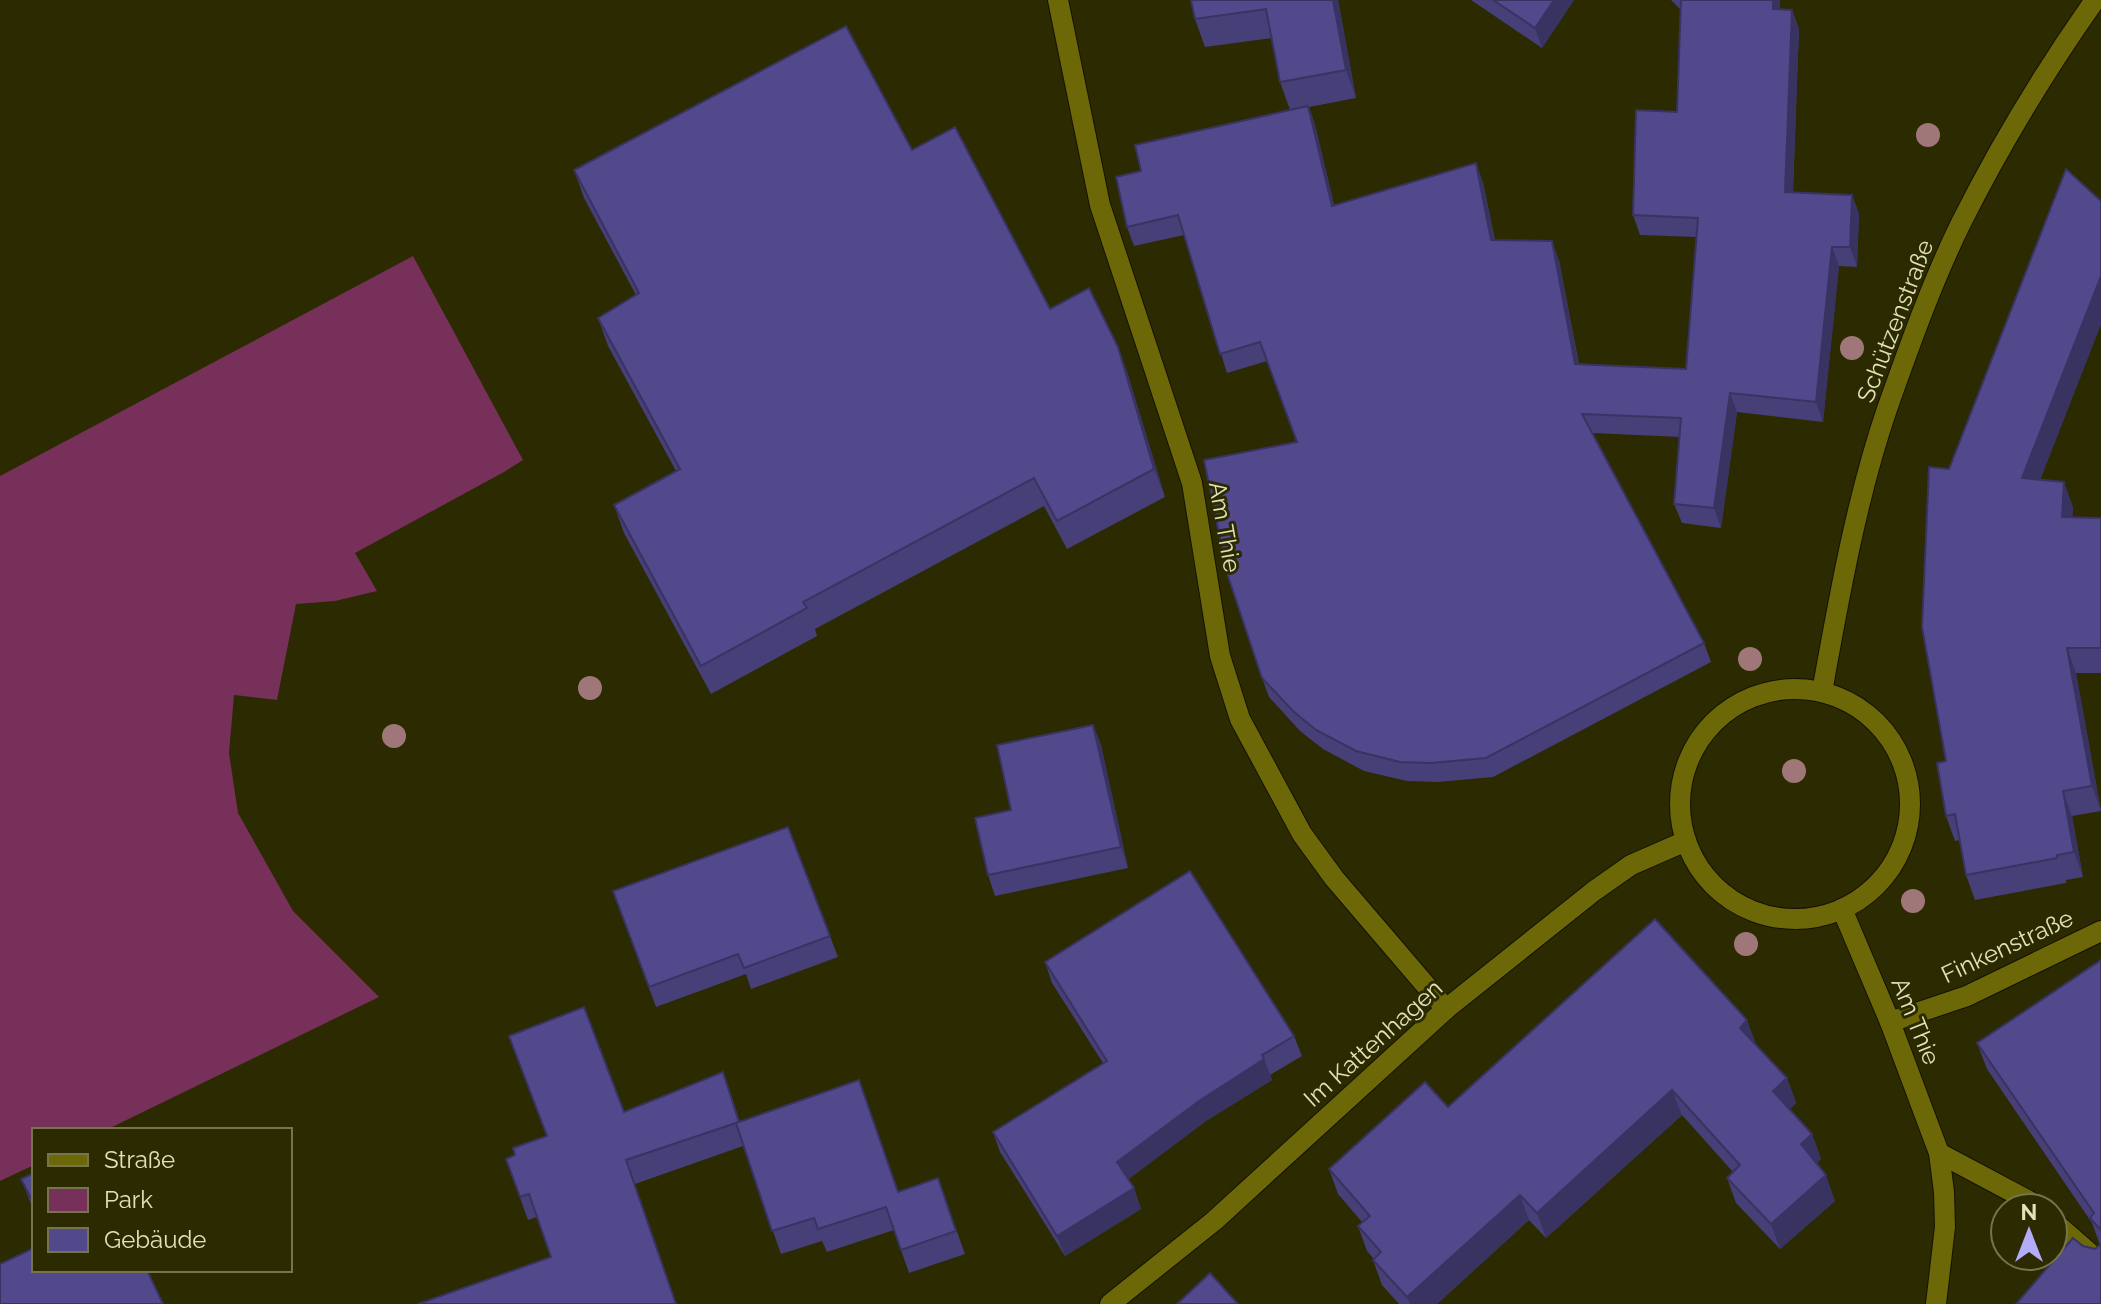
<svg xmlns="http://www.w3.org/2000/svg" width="2101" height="1304" font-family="Raleway,sans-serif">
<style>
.green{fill:#763059}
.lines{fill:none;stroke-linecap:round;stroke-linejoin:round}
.street-casing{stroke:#141200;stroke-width:22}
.secondary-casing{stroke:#141200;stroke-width:22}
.street{stroke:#6c6808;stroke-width:20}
.secondary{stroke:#6c6808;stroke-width:20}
.tree{fill:#9f7778}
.wall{fill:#463f78}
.shaded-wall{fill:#393361}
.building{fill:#51498b;stroke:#393361;stroke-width:2}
.labels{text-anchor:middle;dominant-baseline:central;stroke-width:6;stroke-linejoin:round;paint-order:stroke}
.street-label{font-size:24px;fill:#e2e2b9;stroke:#2c2a00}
</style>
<rect width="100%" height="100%" fill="#2c2a00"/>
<path class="green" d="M413 256 523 460 504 472 355 553 377 591 335 601 296 604 277 700 234 695 229 753 238 813 293 911 379 997 106 1130H34V1165L0 1181V476Z"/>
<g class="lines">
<defs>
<g id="street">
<path d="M1058 0 1100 205 1192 483 1220 656 1240 719 1302 834 1334 878 1446 1009"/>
<path d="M1890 1022 1967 996 2101 931"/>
<path d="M1939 1153 2031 1202 2038 1208"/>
<path d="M2053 1221 2101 1263"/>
</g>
<g id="secondary">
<circle cx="1795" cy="804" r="115"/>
<path d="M1822 692C1839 598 1856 500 1887 409 1909 347 1932 282 1961 223 2000 145 2045 71 2095 0"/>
<path d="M1842 909 1890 1022 1939 1153 1944 1192 1945 1227 1936 1304"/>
<path d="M1110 1304 1214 1221 1446 1009 1594 891 1631 865 1686 841"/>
</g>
</defs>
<use href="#street" class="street-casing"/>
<use href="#secondary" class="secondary-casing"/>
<use href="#street" class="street"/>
<use href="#secondary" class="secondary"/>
</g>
<g class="tree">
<circle cx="1928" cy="135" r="12"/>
<circle cx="1852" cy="348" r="12"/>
<circle cx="1750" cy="659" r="12"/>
<circle cx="590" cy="688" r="12"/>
<circle cx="394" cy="736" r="12"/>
<circle cx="1794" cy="771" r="12"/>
<circle cx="1913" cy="901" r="12"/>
<circle cx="1746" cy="944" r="12"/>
</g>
<g class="wall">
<path d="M1338 0 1356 98 1309 107 1315 125 1334 205 1483 182 1495 240 1559 260 1579 364 1686 369 1696 237 1640 235 1633 215 1677 112 1681 10 1671 0H1780V9L1792 10 1799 29 1793 192 1852 195 1859 214 1857 267 1839 266 1823 422 1737 412 1721 528 1682 523 1674 504 1680 437 1593 433 1704 643 1711 662 1493 777 1438 782 1407 781 1364 771 1323 749 1300 731 1269 697 1262 678 1297 442 1267 361 1227 373 1184 235 1134 246 1127 227 1141 171 1290 110 1280 82 1272 38 1205 47 1195 19Z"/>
<path d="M1471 0H1574L1542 48Z"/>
<path d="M912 150 1050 309 1118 347 1128 375 1165 497 1067 549 1044 506 815 629 817 636 711 694 624 533 614 505 676 471 608 346 598 318 636 295 584 198 574 170Z"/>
<path d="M2101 201V324L2040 480 2073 507 2072 517 2101 518V673H2076L2101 811 2072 816 2083 877 2066 880V883L1975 900 1966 875 1960 840 1955 841 1946 816V761L1949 469Z"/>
<path d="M1093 725 1101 745 1128 868 995 896 988 875 1011 810Z"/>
<path d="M788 827 838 957 751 989 746 974 656 1007 613 891Z"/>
<path d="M2101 960V1304L2083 1246 2095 1249 2100 1245 2092 1223 1987 1069 1977 1043Z"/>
<path d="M1045 962 1294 1036 1302 1056 1270 1075 1272 1080 1206 1121 1128 1179 1134 1188 1141 1209 1065 1256 1000 1152 993 1132 1103 1063 1052 983Z"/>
<path d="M1756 1046 1787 1078 1796 1103 1790 1109 1812 1134 1821 1159 1816 1164 1835 1201 1780 1249 1736 1203 1727 1178 1733 1172 1682 1115 1546 1238 1529 1220 1437 1304H1399L1382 1285 1373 1260 1374 1259 1367 1251 1358 1226 1362 1222 1338 1194 1329 1169 1448 1107Z"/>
<path d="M731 1095 740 1122 898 1192 938 1178 965 1254 909 1273 894 1230 827 1252 822 1241 781 1254 743 1146 635 1184 551 1257 537 1217 528 1220 506 1159 624 1112Z"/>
<path d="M34 1173V1211L21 1179Z"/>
</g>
<g class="shaded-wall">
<path d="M1333 0H1338L1356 98 1346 70Z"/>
<path d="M1554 0H1574L1542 48 1535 28Z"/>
<path d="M1773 0H1780V28L1773 9Z"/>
<path d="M1792 10 1799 29 1792 211 1785 192Z"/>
<path d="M1308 106 1315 125 1339 225 1332 206Z"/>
<path d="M1476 163 1483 182 1498 259 1491 240Z"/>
<path d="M1852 195 1859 214 1857 267 1850 247Z"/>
<path d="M1552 241 1559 260 1582 383 1575 364Z"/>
<path d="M1832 247 1839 266 1823 422 1816 402Z"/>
<path d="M2101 276V324L2031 503 2022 478Z"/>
<path d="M1118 347 1128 375 1165 497 1154 469Z"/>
<path d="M1730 393 1737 412 1721 528 1714 508Z"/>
<path d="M2064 482 2073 507 2072 542 2062 517Z"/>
<path d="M2067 648 2076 673 2101 811 2092 786Z"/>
<path d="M1093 725 1101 745 1128 868 1121 847Z"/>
<path d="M2063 791 2072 816 2083 877 2074 852Z"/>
<path d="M1747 1020 1757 1046 1740 1028Z"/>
<path d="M1264 1059 1272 1080 1206 1121 1125 1182 1117 1162 1199 1101Z"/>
<path d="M1787 1078 1796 1103 1782 1116 1773 1091Z"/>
<path d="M1672 1090 1682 1115 1546 1238 1537 1213Z"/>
<path d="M1812 1134 1821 1159 1810 1170 1801 1144Z"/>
<path d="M1826 1175 1835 1201 1780 1249 1771 1224Z"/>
<path d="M1134 1188 1141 1209 1065 1256 1057 1236Z"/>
<path d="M1520 1195 1529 1220 1437 1304H1410L1407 1297Z"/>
</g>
<g class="building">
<path d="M1191 0H1333L1346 70 1280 82 1266 9 1195 19Z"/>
<path d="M1493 0H1554L1535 28Z"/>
<path d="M1681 0H1773V9L1792 10 1785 192 1852 195 1850 247H1832L1816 402 1730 393 1714 508 1674 504 1681 418 1582 414 1704 643 1486 758 1431 763 1400 762 1356 751 1316 730 1293 711 1262 678 1227 573 1204 460 1297 442 1260 342 1220 354 1178 215 1127 227 1116 177 1141 171 1135 145 1308 106 1332 206 1476 163 1491 240 1552 241 1575 364 1686 369 1698 218 1633 215 1636 110 1677 112Z"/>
<path d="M846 26 912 150 955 127 1050 309 1089 288 1118 347 1154 469 1057 521 1034 478 803 602 807 608 701 666 614 505 680 469 598 318 639 293 574 170Z"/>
<path d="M2066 169 2101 201V276L2022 478 2064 482 2062 517 2101 518V648H2067L2092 786 2063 791 2074 852 2057 855V858L1966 875 1955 814 1946 816 1937 763 1946 761 1922 627 1929 467 1949 469Z"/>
<path d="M1093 725 1121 847 988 875 975 818 1011 810 997 745Z"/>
<path d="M788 827 830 936 744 968 738 954 649 987 613 891Z"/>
<path d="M1190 871 1294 1036 1262 1055 1264 1059 1199 1101 1117 1162 1134 1188 1057 1236 993 1132 1107 1061 1045 962Z"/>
<path d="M1655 919 1747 1020 1740 1028 1787 1078 1773 1091 1812 1134 1801 1144 1826 1175 1771 1224 1727 1178 1740 1165 1672 1090 1537 1213 1520 1195 1407 1297 1373 1260 1381 1252 1358 1226 1370 1216 1329 1169 1425 1082 1448 1107Z"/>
<path d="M2101 960V1230L2090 1218 2094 1213 1977 1043Z"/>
<path d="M584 1007 624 1112 723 1072 739 1122 626 1160 676 1304H418L551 1257 529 1194 520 1197 506 1159 515 1155 513 1148 547 1136 509 1036Z"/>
<path d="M859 1080 898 1192 938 1178 956 1231 901 1250 886 1207 818 1229 814 1218 772 1231 736 1123Z"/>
<path d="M34 1173V1204L21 1179Z"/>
<path d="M2073 1238 2083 1246 2095 1249 2101 1244V1304H2016Z"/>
<path d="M34 1248V1270H147L163 1304H0V1264Z"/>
<path d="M1210 1273 1238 1304H1177Z"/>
</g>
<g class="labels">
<g class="street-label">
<text transform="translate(1895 321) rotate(-69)">Schützenstraße</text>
<text transform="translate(1225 527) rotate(80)">Am Thie</text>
<text transform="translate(2007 946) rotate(-25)">Finkenstraße</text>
<text transform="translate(1916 1021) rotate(68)">Am Thie</text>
<text transform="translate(1373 1043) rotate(-42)">Im Kattenhagen</text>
</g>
</g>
<rect x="32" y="1128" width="260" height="144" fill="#2c2a00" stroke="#75744a" stroke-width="2"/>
<rect x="48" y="1154" width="40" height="12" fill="#6c6808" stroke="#75744a" stroke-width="2"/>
<text x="104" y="1168" font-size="24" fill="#e2e2b9">Straße</text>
<rect x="48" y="1188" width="40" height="24" fill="#763059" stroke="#75744a" stroke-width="2"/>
<text x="104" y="1208" font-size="24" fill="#e2e2b9">Park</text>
<rect x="48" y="1228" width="40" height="24" fill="#51498b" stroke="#75744a" stroke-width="2"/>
<text x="104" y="1248" font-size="24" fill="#e2e2b9">Gebäude</text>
<g transform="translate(2029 1232)"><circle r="38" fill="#2c2a00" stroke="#75744a" stroke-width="2"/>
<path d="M0-6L14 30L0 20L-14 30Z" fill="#b3adf9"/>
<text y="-12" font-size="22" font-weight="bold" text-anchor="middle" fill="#e2e2b9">N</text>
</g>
</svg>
